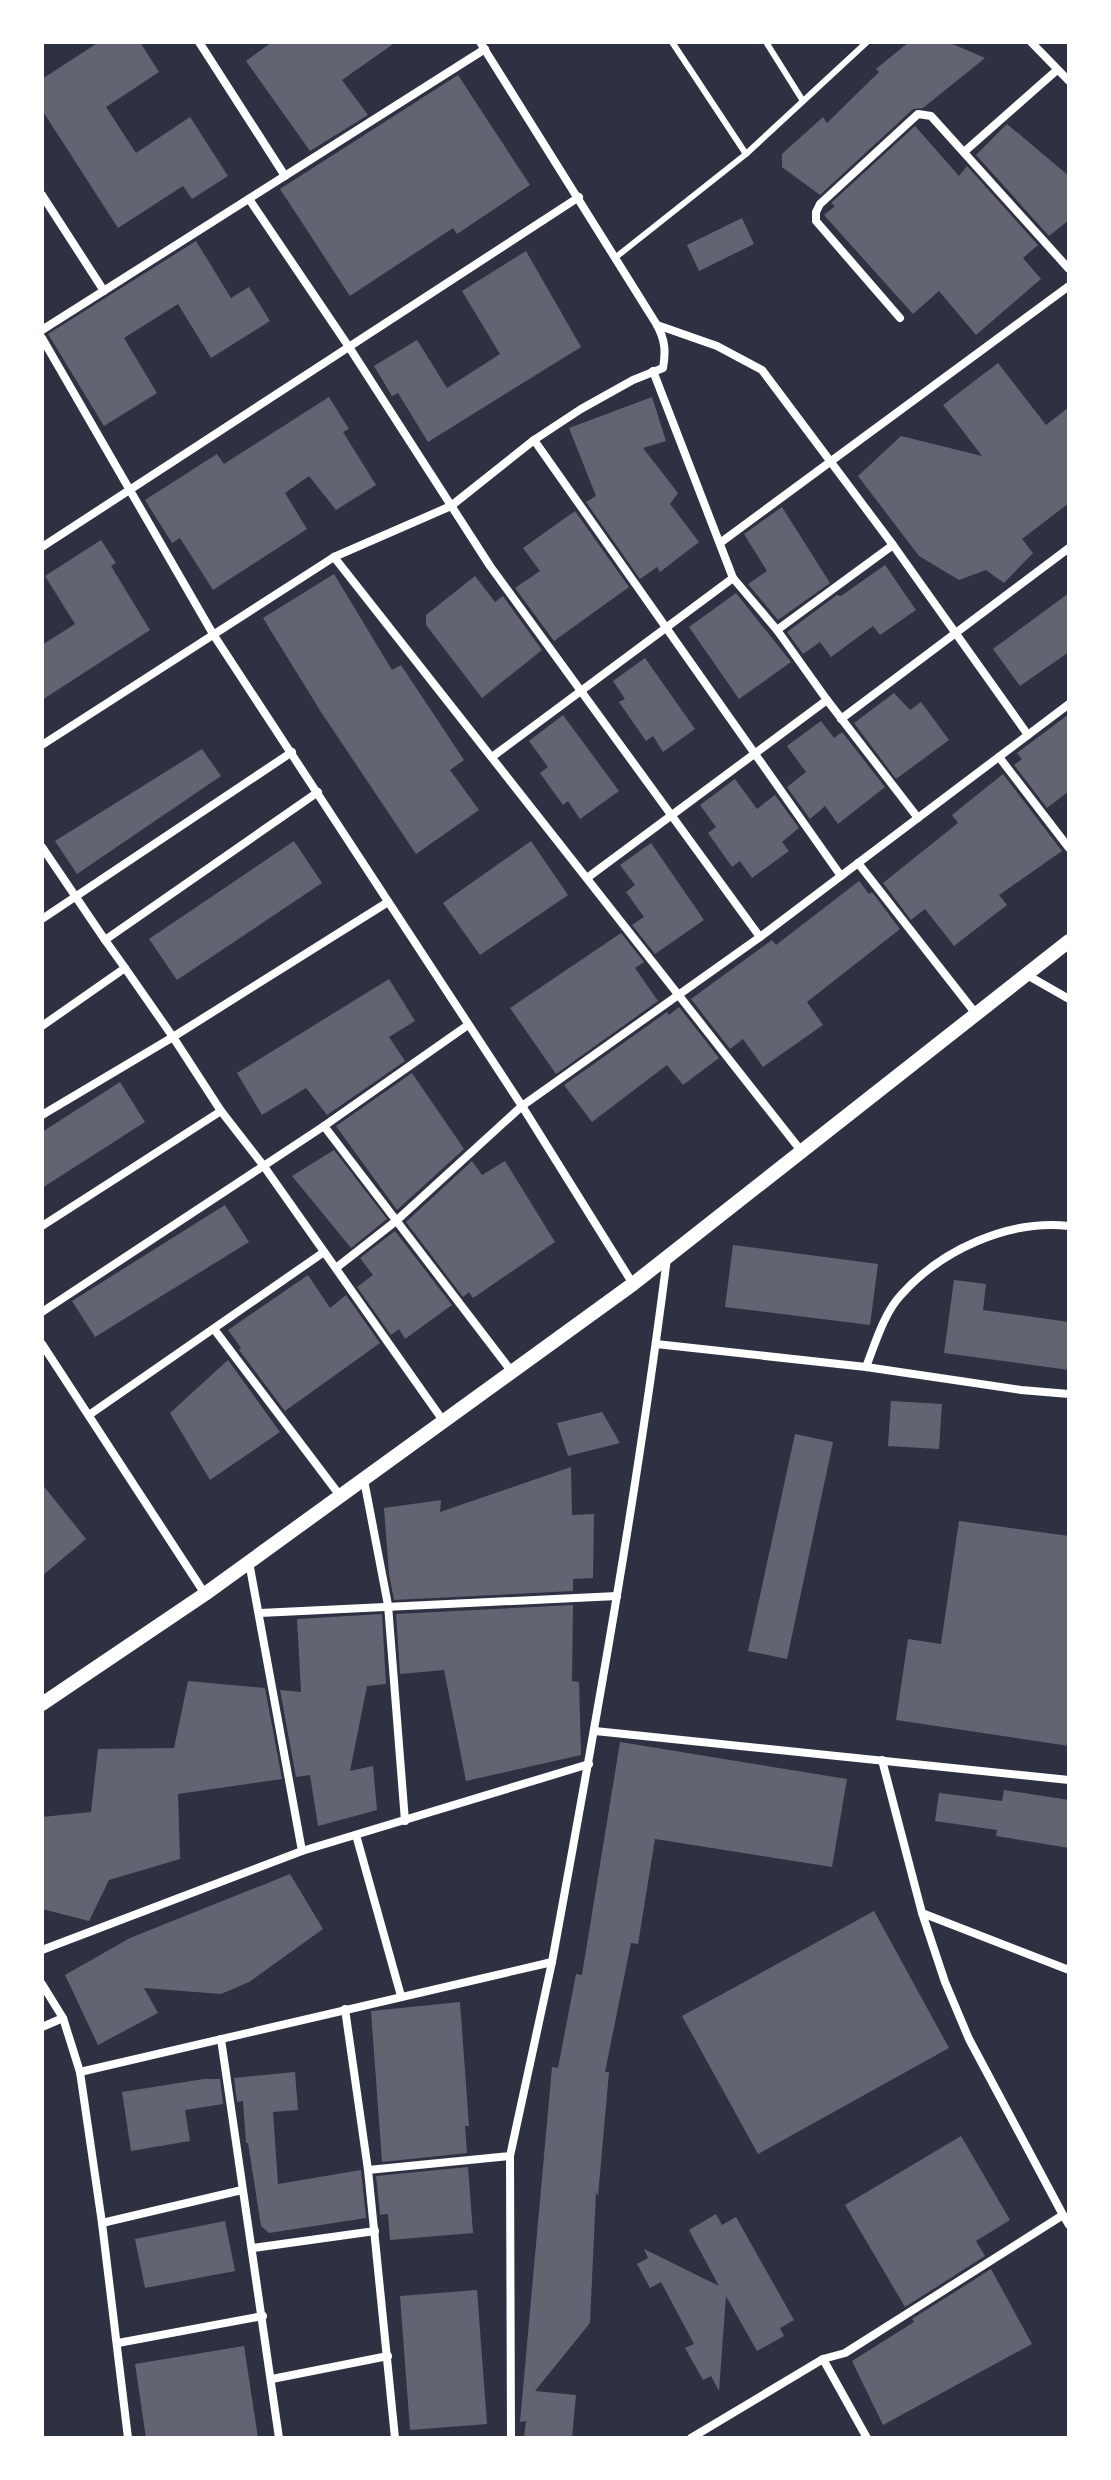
<svg xmlns="http://www.w3.org/2000/svg" width="1111" height="2480" font-family="Signika,sans-serif">
<style>
.building{fill:#626471}
.lines{fill:none;stroke-linecap:round;stroke-linejoin:round}
.service{stroke:#fff;stroke-width:6}
.minor{stroke:#fff;stroke-width:8}
.tertiary{stroke:#fff;stroke-width:14}
</style>
<rect width="100%" height="100%" fill="#2d3142"/>
<g class="building">
<path d="M99 42H140L159 72 106 107 136 153 190 117 228 176 192 199 183 186 118 228 42 110V79Z"/>
<path d="M272 42H396L342 80 368 115 310 151 246 61Z"/>
<path d="M909 42H948L985 58 923 108 913 109 820 195 782 167V154L823 117 827 123 879 72 876 69Z"/>
<path d="M458 75 530 185 457 234 453 228 350 296 280 189Z"/>
<path d="M1007 124 1069 176V220L1049 236 976 155Z"/>
<path d="M915 126 959 176 967 166 1038 245 1023 258 1041 279 976 335 939 291 913 314 824 215 835 206 831 203Z"/>
<path d="M742 218 754 244 699 271 687 245Z"/>
<path d="M196 241 231 298 249 287 270 321 211 358 178 304 124 338 157 393 104 426 48 334Z"/>
<path d="M526 251 581 347 428 442 398 393 392 396 374 366 417 340 447 388 500 354 462 291Z"/>
<path d="M998 363 1046 425 1069 407V503L1022 539 1033 553 1004 583 986 570 959 580 919 556 858 476 901 436 982 456 943 405Z"/>
<path d="M329 397 349 429 343 432 376 485 336 510 309 476 285 493 307 529 213 590 180 538 172 543 145 500 217 454 224 464Z"/>
<path d="M652 397 666 441 643 448 678 493 670 504 699 542 660 572 657 567 640 579 586 502 596 496 569 428Z"/>
<path d="M782 507 830 583 778 620 748 584 767 571 744 534Z"/>
<path d="M575 511 629 587 554 641 515 588 540 571 523 548Z"/>
<path d="M101 540 116 563 111 566 150 630 42 700V645L75 624 45 576Z"/>
<path d="M885 565 916 610 880 635 873 626 831 657 820 642 803 654 787 632 837 595 841 596Z"/>
<path d="M334 574 392 670 401 665 464 760 450 770 479 810 416 854 321 712 263 618Z"/>
<path d="M475 576 495 602 503 596 542 650 482 698 426 625V615Z"/>
<path d="M736 593 791 662 739 699 689 627Z"/>
<path d="M1069 593V652L1020 686 993 649Z"/>
<path d="M645 658 695 729 663 752 653 736 646 741 619 702 625 699 613 681Z"/>
<path d="M894 693 910 710 921 702 949 740 896 779 854 723Z"/>
<path d="M1069 714V791L1047 808 1014 765 1022 759 1017 753Z"/>
<path d="M563 715 619 791 580 819 568 801 563 805 540 773 548 767 529 741Z"/>
<path d="M821 721 834 738 842 732 885 787 838 824 825 806 810 819 787 787 806 772 787 746Z"/>
<path d="M202 749 221 776 77 874 55 841Z"/>
<path d="M1003 774 1062 851 999 895 1007 905 954 946 925 909 911 920 883 883 958 823 952 815Z"/>
<path d="M735 779 757 809 775 795 799 828 782 842 789 851 752 878 740 861 732 867 708 833 716 827 700 805Z"/>
<path d="M294 841 322 883 177 980 149 939Z"/>
<path d="M531 841 568 895 480 955 443 903Z"/>
<path d="M651 843 704 920 655 954 632 925 644 917 626 892 635 885 620 865Z"/>
<path d="M859 881 869 894 872 892 900 929 807 1002 823 1025 763 1067 743 1039 730 1049 691 999 772 940 776 945Z"/>
<path d="M621 933 644 962 635 968 658 1001 556 1074 510 1008Z"/>
<path d="M389 979 415 1021 389 1037 405 1061 327 1115 306 1088 262 1115 237 1073Z"/>
<path d="M679 1007 719 1058 683 1085 667 1065 592 1122 564 1085 667 1012 669 1015Z"/>
<path d="M412 1073 464 1149 397 1210 336 1126Z"/>
<path d="M120 1082 145 1122 42 1188V1132Z"/>
<path d="M334 1150 387 1219 351 1248 292 1176Z"/>
<path d="M472 1161 482 1175 505 1161 555 1242 473 1298 469 1292 463 1297 406 1222Z"/>
<path d="M225 1205 249 1242 95 1337 72 1301Z"/>
<path d="M395 1231 452 1305 405 1339 399 1329 391 1335 357 1287 373 1275 360 1258Z"/>
<path d="M733 1245 878 1264 870 1325 725 1307Z"/>
<path d="M308 1275 330 1308 346 1295 380 1343 285 1411 239 1350 241 1348 228 1330Z"/>
<path d="M954 1280 986 1284 983 1310 1069 1322V1370L944 1353Z"/>
<path d="M228 1360 280 1432 210 1480 170 1413Z"/>
<path d="M891 1401 942 1404 939 1449 888 1446Z"/>
<path d="M602 1412 620 1443 568 1456 557 1423Z"/>
<path d="M795 1434 833 1442 787 1659 748 1651Z"/>
<path d="M571 1467 572 1515 594 1514 593 1578 573 1579V1591L394 1600 389 1574 384 1508 441 1500 440 1512Z"/>
<path d="M42 1484 86 1539 42 1576Z"/>
<path d="M959 1521 1069 1536V1746L896 1720 908 1639 941 1644Z"/>
<path d="M573 1605 572 1681 579 1682 581 1755 466 1781 444 1670 400 1674 396 1614Z"/>
<path d="M382 1614 386 1684 367 1686 350 1771 373 1766 377 1810 318 1826 310 1775 296 1777 280 1690 301 1692 297 1619Z"/>
<path d="M188 1681 265 1688 282 1779 178 1794 180 1859 109 1880 89 1921 42 1909V1817L91 1812 98 1749 174 1748Z"/>
<path d="M620 1742 847 1779 832 1867 655 1839 638 1944 631 1943 605 2072H609L598 2196 596 2192 590 2323 535 2391 576 2395 572 2438H524L526 2421 520 2422 552 2067 558 2068 576 1974 582 1975Z"/>
<path d="M1004 1790 1069 1800V1848L996 1836 997 1830 935 1821 939 1793 1002 1801Z"/>
<path d="M290 1874 323 1929 249 1982 221 1994 144 1988 158 2013 98 2045 65 1975 130 1938Z"/>
<path d="M874 1911 949 2048 758 2154 682 2016Z"/>
<path d="M460 2002 469 2126H465L467 2153 382 2162 371 2011Z"/>
<path d="M295 2072 298 2110 273 2112 278 2184 361 2170 366 2218 269 2233 261 2226 248 2143H246L243 2101 237 2102 234 2078Z"/>
<path d="M204 2079H220L223 2104 185 2110 190 2141 131 2151 122 2092Z"/>
<path d="M961 2136 1010 2220 976 2241 985 2256 905 2307 845 2205Z"/>
<path d="M468 2167 473 2233 390 2240 388 2214 380 2215 376 2176Z"/>
<path d="M716 2214 722 2225 736 2217 794 2320 780 2328 784 2336 757 2351 726 2296 719 2391 711 2376 703 2380 685 2348 694 2344 661 2282 650 2288 637 2264 648 2258 644 2249 719 2286 689 2230Z"/>
<path d="M225 2221 235 2271 145 2288 135 2239Z"/>
<path d="M991 2269 1032 2344 883 2425 852 2361 914 2322 912 2319Z"/>
<path d="M477 2290 487 2424 410 2430 400 2296Z"/>
<path d="M244 2346 258 2438H146L135 2364Z"/>
</g>
<g class="lines">
<g class="service">
<path d="M672 42 746 154"/>
<path d="M766 42 803 101"/>
<path d="M616 257 746 154 867 42"/>
</g>
<g class="minor">
<path d="M199 42 285 176"/>
<path d="M1031 42 1069 81"/>
<path d="M964 152 1057 70"/>
<path d="M42 195 104 291"/>
<path d="M249 199 349 347 490 566 760 937"/>
<path d="M900 318 816 221V212L820 204 918 114 931 116 1069 269"/>
<path d="M657 325 717 346 762 370 893 545 1028 735"/>
<path d="M42 330 485 49"/>
<path d="M42 338 213 634 522 1106 633 1284"/>
<path d="M653 371 733 578 777 630 827 700 918 818"/>
<path d="M534 440 841 876"/>
<path d="M720 543 1069 286"/>
<path d="M42 547 579 197"/>
<path d="M334 557 802 1152"/>
<path d="M777 630 893 545"/>
<path d="M841 719 1069 548"/>
<path d="M42 745 334 557 451 506 534 440 581 409 633 380 663 368C666 351 665 340 657 325L480 42"/>
<path d="M492 757 733 578"/>
<path d="M999 757 1069 848"/>
<path d="M42 847 105 940"/>
<path d="M858 863 976 1014"/>
<path d="M587 878 827 700"/>
<path d="M42 919 292 752"/>
<path d="M1027 975 1069 999"/>
<path d="M42 1026 125 968 105 940 318 792"/>
<path d="M221 1111 263 1165 444 1422"/>
<path d="M42 1115 173 1037 125 968"/>
<path d="M324 1126 512 1372"/>
<path d="M42 1226 221 1111 173 1037 388 902"/>
<path d="M336 1268 396 1221 522 1106 760 937 1069 704"/>
<path d="M42 1312 324 1126 468 1025"/>
<path d="M214 1329 341 1497"/>
<path d="M42 1344 205 1594"/>
<path d="M656 1344 866 1367 1021 1390 1069 1394"/>
<path d="M866 1367C875 1344 884 1313 901 1295 941 1250 1009 1219 1069 1226"/>
<path d="M89 1415 324 1252"/>
<path d="M364 1480 388 1605 405 1821"/>
<path d="M249 1562 302 1851"/>
<path d="M260 1613 617 1596"/>
<path d="M595 1731 1069 1780"/>
<path d="M882 1760 922 1913 1069 1970"/>
<path d="M356 1835 401 1996"/>
<path d="M922 1913 945 1982 969 2039 1063 2215"/>
<path d="M42 1950 302 1851 589 1764"/>
<path d="M552 1962C595 1728 637 1494 667 1258"/>
<path d="M42 1984 63 2018 80 2072 102 2223 128 2438"/>
<path d="M345 2009 368 2170"/>
<path d="M42 2027 63 2018"/>
<path d="M221 2039 279 2438"/>
<path d="M80 2072 552 1962 510 2156 368 2170 395 2438"/>
<path d="M510 2156 511 2438"/>
<path d="M102 2223 242 2190"/>
<path d="M253 2248 375 2231"/>
<path d="M118 2343 263 2316"/>
<path d="M823 2359 867 2438"/>
<path d="M272 2379 388 2356"/>
<path d="M691 2438 823 2359 845 2353 1063 2215 1069 2225"/>
</g>
<path class="tertiary" d="M42 1704 205 1594 633 1284 1069 941"/>
</g>
<rect width="1111" height="2480" fill="none" stroke="#ffffff" stroke-width="88"/>
</svg>
